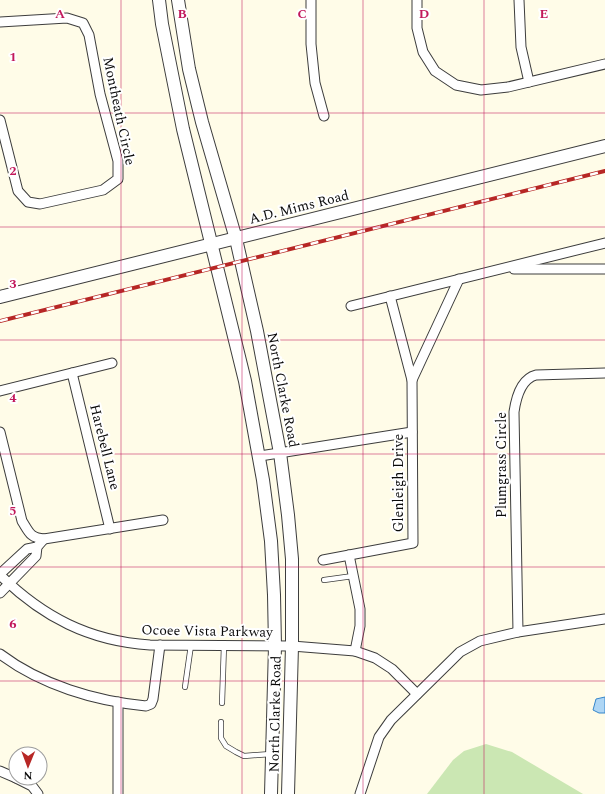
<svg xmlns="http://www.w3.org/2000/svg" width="605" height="794" font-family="Spectral,serif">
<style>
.green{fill:#cbe7b3}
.water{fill:#aed6f5;stroke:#3686cb}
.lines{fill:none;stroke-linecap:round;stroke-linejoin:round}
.service-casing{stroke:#3d3d3d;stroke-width:6}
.minor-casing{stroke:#3d3d3d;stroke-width:11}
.tertiary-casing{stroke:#3d3d3d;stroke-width:14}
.service{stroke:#fff;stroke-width:4.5}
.minor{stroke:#fff;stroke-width:9}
.tertiary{stroke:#fff;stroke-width:12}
.rail-casing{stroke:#b72725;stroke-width:4}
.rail{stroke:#fff;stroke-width:2.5;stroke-dasharray:8;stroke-linecap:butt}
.grid{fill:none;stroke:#c2185b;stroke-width:1;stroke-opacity:0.55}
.labels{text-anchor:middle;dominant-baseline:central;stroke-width:4;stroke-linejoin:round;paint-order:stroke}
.street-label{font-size:14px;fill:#0a0a0a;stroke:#fff}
.grid-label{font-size:13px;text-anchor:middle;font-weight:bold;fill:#c2185b;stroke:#fff;stroke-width:4;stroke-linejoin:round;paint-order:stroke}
</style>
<rect width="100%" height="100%" fill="#fffce8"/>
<path class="green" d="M486 744 512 752 583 794H427L453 760 464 751Z"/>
<path class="water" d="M605 697V713H599L593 710 596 699Z"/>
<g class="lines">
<defs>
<g id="service">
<path d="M324 580 353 576"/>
<path d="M185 687 191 645"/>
<path d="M222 703 224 645"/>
<path d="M221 722V738L226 746 236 752 244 756 271 754"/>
</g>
<g id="minor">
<path d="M311 0V44L315 83 324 116"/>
<path d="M417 0V28L423 52 435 71 456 85 481 90 508 87 605 64"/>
<path d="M519 0 521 47 529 82"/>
<path d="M0 22 67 18 83 23 89 35 100 94 118 161V179L103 190 40 204 28 202 18 191 0 120"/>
<path d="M514 269H605"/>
<path d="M351 306 605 243"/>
<path d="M72 373 110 529"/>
<path d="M412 380 459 279"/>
<path d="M0 391 112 363"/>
<path d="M0 432 22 521C29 532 30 538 44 539L163 520"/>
<path d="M260 456 412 432"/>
<path d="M349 555 360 609V626L355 651"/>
<path d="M323 560 413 543 412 380 390 296"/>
<path d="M0 574 27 549 37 547"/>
<path d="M0 575C43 617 89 641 150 645L292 646 355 651 375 658 392 669 417 694"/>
<path d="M0 593 36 556 37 547 44 539"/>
<path d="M518 632 514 412C516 398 521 379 536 375L605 373"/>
<path d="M0 654C41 685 95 701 146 706L151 704 153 699 160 645"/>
<path d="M0 771 16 778"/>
<path d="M16 778 32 786 38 794"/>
<path d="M118 794V702"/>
<path d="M360 794 379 737 391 720 460 652 480 641 518 632 605 619"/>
</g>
<g id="tertiary">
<path d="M159 0 162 24 183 129 245 381 263 480 271 541 274 595 275 646 271 794"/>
<path d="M178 0 189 69 202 122 236 239 257 331 280 453 288 515 292 559V646L288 794"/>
<path d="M0 297 605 146"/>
</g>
</defs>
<use href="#service" class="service-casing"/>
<use href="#minor" class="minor-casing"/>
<use href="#tertiary" class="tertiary-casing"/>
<use href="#service" class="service"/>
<use href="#minor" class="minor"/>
<use href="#tertiary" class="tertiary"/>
<defs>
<path id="rail" d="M0 321 605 171"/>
</defs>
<use href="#rail" class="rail-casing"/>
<use href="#rail" class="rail"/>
</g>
<path class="grid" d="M121 0V794M242 0V794M363 0V794M484 0V794M0 113H605M0 227H605M0 340H605M0 454H605M0 567H605M0 681H605"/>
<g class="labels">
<g class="street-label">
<text transform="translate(119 111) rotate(78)">Montheath Circle</text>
<text transform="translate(299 207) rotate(-14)">A.D. Mims Road</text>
<text transform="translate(283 390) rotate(79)">North Clarke Road</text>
<text transform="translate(105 447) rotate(76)">Harebell Lane</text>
<text transform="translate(501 465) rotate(-90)">Plumgrass Circle</text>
<text transform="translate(398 483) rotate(-90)">Glenleigh Drive</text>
<text transform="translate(207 631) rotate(1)">Ocoee Vista Parkway</text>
<text transform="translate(275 714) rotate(-89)">North Clarke Road</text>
</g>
</g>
<g class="grid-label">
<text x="60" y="18">A</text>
<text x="182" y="18">B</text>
<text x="302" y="18">C</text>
<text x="424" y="18">D</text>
<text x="544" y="18">E</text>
<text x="13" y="61">1</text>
<text x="13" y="175">2</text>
<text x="13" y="288">3</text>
<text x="13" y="402">4</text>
<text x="13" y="515">5</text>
<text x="13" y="628">6</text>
</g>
<g transform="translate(28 766) rotate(181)"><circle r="19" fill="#ffffff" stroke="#9d9d9d"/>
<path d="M0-3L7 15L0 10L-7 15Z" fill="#b72725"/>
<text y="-6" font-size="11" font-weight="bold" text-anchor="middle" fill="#0a0a0a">N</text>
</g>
</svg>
